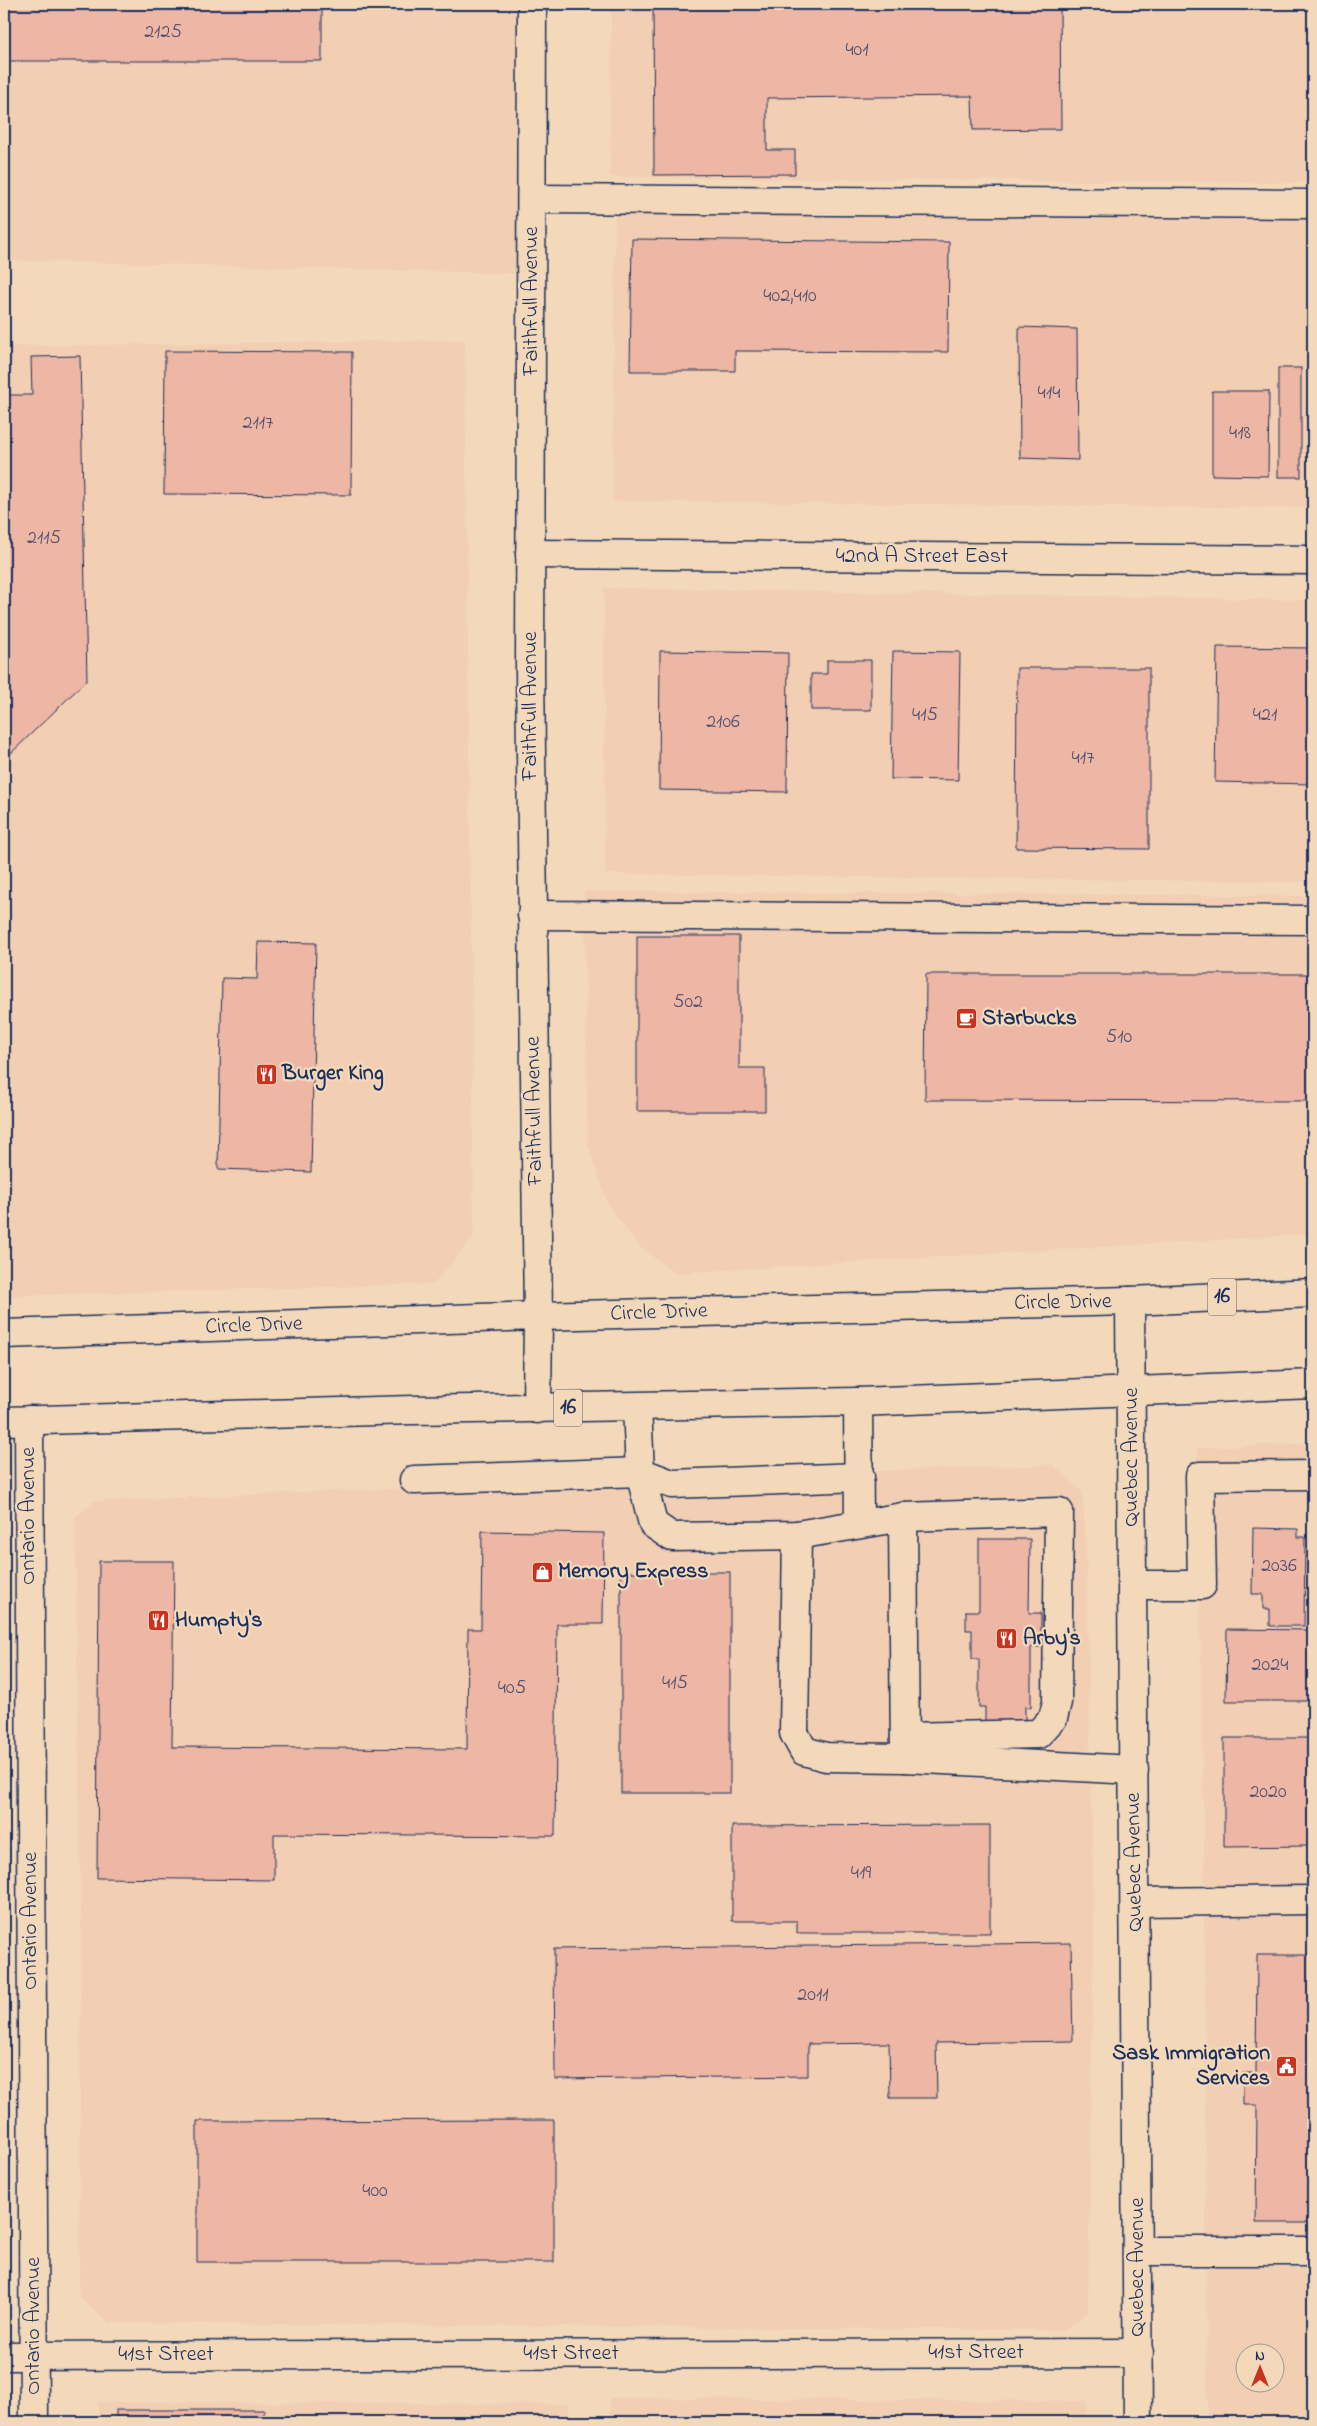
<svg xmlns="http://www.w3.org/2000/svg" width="1317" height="2426" font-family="'Indie Flower',sans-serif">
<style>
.built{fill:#f2ceb3;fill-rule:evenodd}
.building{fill:#eeb6a4;stroke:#1b2f5e}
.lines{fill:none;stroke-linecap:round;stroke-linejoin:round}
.minor-casing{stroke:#1b2f5e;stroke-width:31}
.highway-casing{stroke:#1b2f5e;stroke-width:31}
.minor{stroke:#f3d9ba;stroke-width:28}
.highway{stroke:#f3d9ba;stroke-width:28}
.labels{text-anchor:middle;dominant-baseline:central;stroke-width:4.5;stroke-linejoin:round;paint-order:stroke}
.number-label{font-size:20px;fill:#505170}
.shield{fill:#f3d9ba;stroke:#5c627a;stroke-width:1}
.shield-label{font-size:21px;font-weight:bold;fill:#1b2f5e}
.street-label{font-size:22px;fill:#1b2f5e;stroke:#f3d9ba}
.poi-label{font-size:22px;font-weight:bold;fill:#1b2f5e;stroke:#f3d9ba;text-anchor:start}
</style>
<rect width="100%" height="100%" fill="#f3d9ba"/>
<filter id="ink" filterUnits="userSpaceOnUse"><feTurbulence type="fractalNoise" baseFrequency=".02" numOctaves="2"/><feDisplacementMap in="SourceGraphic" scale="10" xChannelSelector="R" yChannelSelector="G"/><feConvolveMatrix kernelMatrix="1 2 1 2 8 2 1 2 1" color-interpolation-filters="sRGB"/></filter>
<g filter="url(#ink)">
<g class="built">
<path d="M4 4H532V274L4 260Z"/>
<path d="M611 4H1313V183L610 177Z"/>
<path d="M615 211 1313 217V508L613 501Z"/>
<path d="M465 340 474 1236 434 1284 4 1296V346Z"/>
<path d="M604 588 1313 600V882L605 874Z"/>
<path d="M584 891 1313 896V1234L675 1273 639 1246 609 1207 588 1145Z"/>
<path d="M1313 1443V2422H1207L1204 1849 1197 1448ZM1244 2354H1274V2384H1244Z"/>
<path d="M1053 1465 1082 1491 1086 1540 1094 1930 1088 2312 1066 2330 110 2323 79 2297 81 1915 75 1517 95 1501 607 1480Z"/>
<path d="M610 2398 1086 2401V2422H610Z"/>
<path d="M98 2402 568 2404V2422H98Z"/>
</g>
<g class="building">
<rect x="4" y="4" width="318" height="57"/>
<path d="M653 4H1060L1061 129 973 130 972 96 767 98V150H795V174L654 175Z"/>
<path d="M1312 4H1313V69L1311 68Z"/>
<path d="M632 239 949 242 948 352 735 351V371H630Z"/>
<path d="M1019 327 1077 329 1078 460 1020 458Z"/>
<path d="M165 351 352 352 351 495 164 494Z"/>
<path d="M80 356 87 680 4 760V395H32L31 357Z"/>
<rect x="1278" y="368" width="23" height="109"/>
<path d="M1212 391H1269L1268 476 1212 475Z"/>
<path d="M1217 647 1313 648V784L1215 782Z"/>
<path d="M660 651 788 653 787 792 659 790Z"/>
<path d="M893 651 960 652 958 780 891 779Z"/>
<path d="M827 660H871V710H811V674H827Z"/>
<path d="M1017 668H1149V849L1016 848Z"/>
<path d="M637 936H739V1068H765V1111H637Z"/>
<path d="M258 942 316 943 311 1172 218 1169 222 978 257 979Z"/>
<path d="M926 974H1313V1101L925 1100Z"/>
<path d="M1253 1528 1298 1529V1537H1305L1304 1626H1270V1609H1263V1594H1252Z"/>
<path d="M482 1531 604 1533 603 1624H557L555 1836 274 1834V1880L97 1878 99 1561H174L172 1747 467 1749 468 1629H481Z"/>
<path d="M979 1539H1030L1029 1613H1041V1647H1031V1707H1025V1721H985V1707H979V1659H972V1630H966V1611H979Z"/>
<rect x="621" y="1572" width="109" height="221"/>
<path d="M1227 1629 1313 1630V1701H1226Z"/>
<path d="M1224 1738H1313V1846L1224 1847Z"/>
<path d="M990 1825V1933H797V1921H732V1826Z"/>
<path d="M1071 1943 1073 2041 936 2043 937 2098H890L889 2043 808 2044V2076L555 2079 554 1949Z"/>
<path d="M1257 1955H1313V2223H1256L1257 2105H1243V2073H1256Z"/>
<path d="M554 2120V2262H197V2121Z"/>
<rect x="116" y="2410" width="148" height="12"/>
</g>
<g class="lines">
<defs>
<g id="minor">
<path d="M532 4 530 671 538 1316 537 1409"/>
<path d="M532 199 1313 204"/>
<path d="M530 554 1313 560"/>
<path d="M532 915 1313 920"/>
<path d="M1130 1301 1138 2422"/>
<path d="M858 1402 859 1523"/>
<path d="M637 1407 640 1472 653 1524 672 1537 797 1535 903 1517 1059 1512 1057 1702 1053 1718 1038 1734 905 1737"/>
<path d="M29 1420 34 2422"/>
<path d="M414 1480 640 1472 672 1484 860 1477"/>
<path d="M903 1517 905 1758 1134 1770"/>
<path d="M797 1535 794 1733 804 1751 826 1757 905 1758"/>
<path d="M1133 1585H1202L1200 1476 1313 1475"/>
<path d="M1135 1902 1313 1900"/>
<path d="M1138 2251H1313"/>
<path d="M4 2356 1139 2353"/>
</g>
<g id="highway">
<path d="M4 1334 538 1316 1130 1301 1313 1293"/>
<path d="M4 1421 413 1410 858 1402 1313 1384"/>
</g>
</defs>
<use href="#minor" class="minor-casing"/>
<use href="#highway" class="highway-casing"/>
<use href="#minor" class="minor"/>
<use href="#highway" class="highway"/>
</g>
</g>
<defs>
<symbol id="cafe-square" viewBox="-11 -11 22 22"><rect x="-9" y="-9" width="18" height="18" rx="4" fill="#c8321e" stroke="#f3d9ba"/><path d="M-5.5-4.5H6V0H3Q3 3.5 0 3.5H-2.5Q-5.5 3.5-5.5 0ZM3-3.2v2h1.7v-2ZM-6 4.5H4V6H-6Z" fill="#fff"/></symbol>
<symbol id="restaurant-square" viewBox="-11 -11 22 22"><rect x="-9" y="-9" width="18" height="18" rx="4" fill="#c8321e" stroke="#f3d9ba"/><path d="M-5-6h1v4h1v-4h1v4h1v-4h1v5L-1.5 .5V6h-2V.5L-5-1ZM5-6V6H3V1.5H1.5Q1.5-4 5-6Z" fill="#fff"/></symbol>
<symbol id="shop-square" viewBox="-11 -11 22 22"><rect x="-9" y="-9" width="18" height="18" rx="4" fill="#c8321e" stroke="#f3d9ba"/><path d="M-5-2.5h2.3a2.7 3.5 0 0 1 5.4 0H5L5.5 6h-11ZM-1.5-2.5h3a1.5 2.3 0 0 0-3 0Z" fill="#fff"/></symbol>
<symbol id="civic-square" viewBox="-11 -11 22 22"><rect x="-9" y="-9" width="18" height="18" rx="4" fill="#c8321e" stroke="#f3d9ba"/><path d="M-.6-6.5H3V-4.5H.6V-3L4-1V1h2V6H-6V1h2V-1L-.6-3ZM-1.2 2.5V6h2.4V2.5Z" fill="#fff"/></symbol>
</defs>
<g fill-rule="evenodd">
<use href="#cafe-square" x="954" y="1006" width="25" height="25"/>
<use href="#restaurant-square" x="254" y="1062" width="25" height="25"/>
<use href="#shop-square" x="530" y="1560" width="25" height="25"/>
<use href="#restaurant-square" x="146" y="1608" width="25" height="25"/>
<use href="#restaurant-square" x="994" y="1626" width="25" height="25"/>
<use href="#civic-square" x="1274" y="2054" width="25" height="25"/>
</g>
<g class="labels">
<g class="number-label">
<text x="163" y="32">2125</text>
<text x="857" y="50">401</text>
<text x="790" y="296">402,410</text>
<text x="1049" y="393">414</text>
<text x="258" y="423">2117</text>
<text x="1240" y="433">418</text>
<text x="44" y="538">2115</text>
<text x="925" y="715">415</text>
<text x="1265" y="715">421</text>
<text x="723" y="722">2106</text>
<text x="1083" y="758">417</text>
<text x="688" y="1002">502</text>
<text x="1119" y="1037">510</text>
<text x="1279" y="1566">2036</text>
<text x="1270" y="1665">2024</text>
<text x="675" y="1683">415</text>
<text x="512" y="1688">405</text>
<text x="1268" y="1792">2020</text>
<text x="861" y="1873">419</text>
<text x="813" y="1995">2011</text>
<text x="375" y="2191">400</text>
</g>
<g class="shield">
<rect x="1208" y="1278.5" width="28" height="37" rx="4"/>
<rect x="554" y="1389.5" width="28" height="37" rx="4"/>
</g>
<g class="shield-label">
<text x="1222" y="1297">16</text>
<text x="568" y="1408">16</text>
</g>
<g class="street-label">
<text transform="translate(532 301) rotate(-90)">Faithfull Avenue</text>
<text x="922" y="557">42nd A Street East</text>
<text transform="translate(531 706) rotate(-90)">Faithfull Avenue</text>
<text transform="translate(535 1111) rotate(-91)">Faithfull Avenue</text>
<text transform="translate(1063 1303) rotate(-1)">Circle Drive</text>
<text transform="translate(659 1313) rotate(-2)">Circle Drive</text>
<text transform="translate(254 1326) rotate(-2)">Circle Drive</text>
<text transform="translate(1132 1457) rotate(-90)">Quebec Avenue</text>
<text transform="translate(29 1516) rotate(-90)">Ontario Avenue</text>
<text transform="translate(1135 1862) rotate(-91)">Quebec Avenue</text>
<text transform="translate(31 1921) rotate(-90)">Ontario Avenue</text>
<text transform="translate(1138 2267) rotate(-90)">Quebec Avenue</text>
<text transform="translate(34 2326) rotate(-90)">Ontario Avenue</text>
<text x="976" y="2353">41st Street</text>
<text x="571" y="2354">41st Street</text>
<text x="166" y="2355">41st Street</text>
</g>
<g class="poi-label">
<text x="982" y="1019">Starbucks</text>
<text x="282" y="1074">Burger King</text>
<text x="558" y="1572">Memory Express</text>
<text x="175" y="1621">Humpty's</text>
<text x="1023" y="1639">Arby's</text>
<text x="1270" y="2054" text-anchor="end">Sask Immigration<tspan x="1270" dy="25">Services</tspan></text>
</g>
</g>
<rect width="1317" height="2426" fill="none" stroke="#f3d9ba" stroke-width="20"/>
<rect x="10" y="10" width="1297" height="2406" fill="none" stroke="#1b2f5e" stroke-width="2" filter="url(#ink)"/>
<g transform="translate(1260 2368)"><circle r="24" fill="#f3d9ba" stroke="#9d9595"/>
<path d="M0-4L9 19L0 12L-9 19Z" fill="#c8321e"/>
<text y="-8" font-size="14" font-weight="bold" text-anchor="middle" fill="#1b2f5e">N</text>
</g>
</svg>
